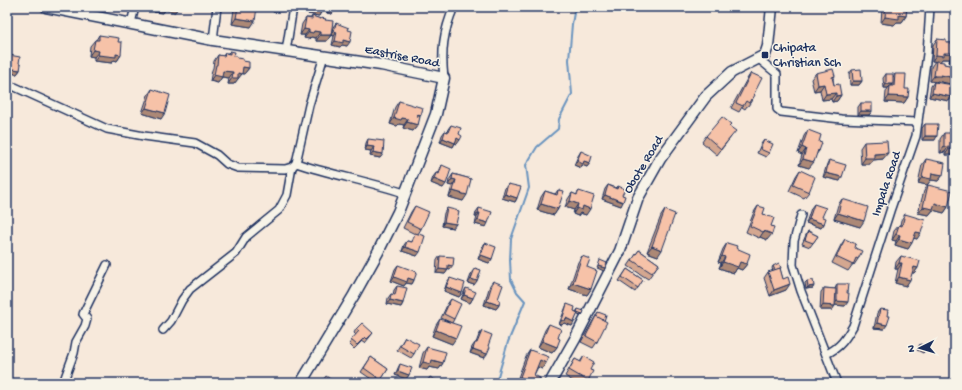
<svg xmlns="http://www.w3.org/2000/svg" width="962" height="390" font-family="'Gochi Hand',sans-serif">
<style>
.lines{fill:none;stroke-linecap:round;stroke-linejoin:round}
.stream{stroke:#6a94bf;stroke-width:2}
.street-casing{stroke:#1b2f5e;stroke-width:10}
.secondary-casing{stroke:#1b2f5e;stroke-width:13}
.street{stroke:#f7f3e8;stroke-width:7}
.secondary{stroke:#f7f3e8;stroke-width:10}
.wall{fill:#d4a790;stroke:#1b2f5e}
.shaded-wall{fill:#ac8876;stroke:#1b2f5e}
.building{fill:#f6c2a8;stroke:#1b2f5e}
.poi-dot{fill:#1b2f5e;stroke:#f7f3e8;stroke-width:1.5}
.labels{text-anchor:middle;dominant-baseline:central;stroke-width:3;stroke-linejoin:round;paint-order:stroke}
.poi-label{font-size:13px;fill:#1b2f5e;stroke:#f7f3e8;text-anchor:start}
.street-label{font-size:13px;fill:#1b2f5e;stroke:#f7f3e8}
</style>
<rect width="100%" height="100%" fill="#f7e9db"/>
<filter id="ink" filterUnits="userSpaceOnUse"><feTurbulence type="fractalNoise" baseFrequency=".025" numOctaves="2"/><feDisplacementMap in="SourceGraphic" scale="8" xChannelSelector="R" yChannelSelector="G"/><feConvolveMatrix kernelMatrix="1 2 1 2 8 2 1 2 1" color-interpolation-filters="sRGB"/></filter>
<g filter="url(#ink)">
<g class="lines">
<path class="stream" d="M496 383 508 342 525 301 517 292 511 280 510 260 511 239 529 188 526 165 537 147 558 129 559 119 572 94 569 60 572 24 575 7"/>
<defs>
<g id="street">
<path d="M131 23 135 7"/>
<path d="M213 40 217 7"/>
<path d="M286 51 293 7"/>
<path d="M759 59 777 74V109L781 112 841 119 918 122"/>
<path d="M444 78C441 52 443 32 454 7"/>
<path d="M15 87 107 129 144 136 195 143 217 155 227 164 238 168 285 169 292 167 296 163 309 105 324 56"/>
<path d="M296 163C332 175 368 181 404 193"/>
<path d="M801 215 794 241 793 265 801 291 837 383"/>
<path d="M163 330 171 321 182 300 190 289 236 253 246 237 279 210 287 195 292 167"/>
<path d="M826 354C840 348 846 338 853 326L891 208 916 136 927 54 930 7"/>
<path d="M63 383 74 353 76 342 85 326 87 319 83 314 107 265"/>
</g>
<g id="secondary">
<path d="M46 7 213 40 381 65 444 78 436 114 398 212 378 252 354 295 301 383"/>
<path d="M550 383 575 339 620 251 638 198 660 159 706 96 732 72 765 55 768 46 772 7"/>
</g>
</defs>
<use href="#street" class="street-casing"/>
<use href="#secondary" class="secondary-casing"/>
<use href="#street" class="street"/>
<use href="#secondary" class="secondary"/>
</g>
<g class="wall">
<path d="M155 7H178L175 12 165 10 163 13 154 12Z"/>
<path d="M235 7H257L251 27 232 24 234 9Z"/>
<path d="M273 7H286L283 11 273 12Z"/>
<path d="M310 7H323L322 9 321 12 319 16 308 14Z"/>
<path d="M328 7H335L332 14 327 13Z"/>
<path d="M883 7H907L906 16 902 22H897L894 25 881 23 882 8Z"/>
<path d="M312 16 320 19 321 18 325 20 331 35 327 41H316V38L311 37 309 39 304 38 305 35H300L302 24 306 18H311Z"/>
<path d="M336 23 347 46 342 45 340 47 332 45 334 36 331 35 333 27Z"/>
<path d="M99 35 118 42 121 55 117 61 114 60 112 63 94 61V57L89 56 90 46 95 40H96Z"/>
<path d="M937 39 946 43H955V62H949L950 59H942L940 61 944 64 952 66 954 63 955 85 937 81H930L931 67 935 61H932L933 45Z"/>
<path d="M230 51 237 58 243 61 249 68 244 74 242 73 234 84H228L229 78 222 77 218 83 210 81 212 70 213 68 214 61 218 55 223 56 225 53H228Z"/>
<path d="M9 55 19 63 20 70 17 74 7 73V58Z"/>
<path d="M852 70 862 81 859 85H850L849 74Z"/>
<path d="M751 73 754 94 752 100 748 106H747L745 109 742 107 739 112 731 108 747 79Z"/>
<path d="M816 73 835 76 833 79 834 85 841 95 837 101 832 102 831 99 822 100 820 90 814 91 811 79Z"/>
<path d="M886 74 893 77 895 74 905 89 908 97 904 103 885 102 886 92 888 88H884L883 78Z"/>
<path d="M934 82 949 101 929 97 931 86Z"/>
<path d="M152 89 161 119 142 113 148 95Z"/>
<path d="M399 101 421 115 419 117 418 125 413 131 403 128 404 125 399 124 397 126 390 124 395 107Z"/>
<path d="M861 103 872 111 869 115H858V107Z"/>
<path d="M925 124 935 140H922V128Z"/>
<path d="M451 125 459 134 457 144 455 143 453 147 440 142 442 135 445 131 447 132 448 129Z"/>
<path d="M808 130 819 142V151L815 156 809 168 799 165 802 155 798 153 804 136Z"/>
<path d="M944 133 955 155H945V152L940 153V139Z"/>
<path d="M706 136 731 137 717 155 702 142Z"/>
<path d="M368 139 383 154 380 158 370 156 371 151 365 150 366 143Z"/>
<path d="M764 140 769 153 766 157 757 153 761 144Z"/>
<path d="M864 142 883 159 873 160 870 164H861L860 148Z"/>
<path d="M581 151 590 163 587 167 582 165 581 168 574 165 578 156Z"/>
<path d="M926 159 943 175 938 181 931 180 927 185 918 183 922 165Z"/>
<path d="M829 160 840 181 823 177 827 164Z"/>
<path d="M442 165 443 188 431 183 433 177 436 173 438 174 439 169Z"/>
<path d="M800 170 809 192 804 198 789 191 796 176Z"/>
<path d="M453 174 471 179 463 201 449 197 452 186 448 185 449 180Z"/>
<path d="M508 184 517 198 515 202 502 198 505 188Z"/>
<path d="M608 185 617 188 618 186 622 195 621 206 602 199 605 189Z"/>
<path d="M928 185 948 207 944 213 933 210 929 215 918 213 924 191Z"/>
<path d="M558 190V209L554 215 537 210 541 197 545 191 555 194Z"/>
<path d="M579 191 586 215 580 213 578 216 573 214 574 210 565 207 568 199 572 193 576 195Z"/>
<path d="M842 199 860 227 834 219 838 205Z"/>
<path d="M814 204 822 217 824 224 821 228 806 223 811 208Z"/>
<path d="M415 206 421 229 418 234 417 256 402 251 404 245 407 241 411 242 413 237 415 234 403 228 411 212Z"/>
<path d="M758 206 771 226 767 240 760 237 759 238 746 232 754 212Z"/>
<path d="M447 208 453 228 442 226 444 213Z"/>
<path d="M479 208 486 227 475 224 477 217H475L476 212Z"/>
<path d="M665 210 658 256 647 252 661 216Z"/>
<path d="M905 214 917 239 914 238 908 249 895 245 896 241 892 240 894 231 899 225H900L901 220Z"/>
<path d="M808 231 818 236 810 247 802 244 806 235Z"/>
<path d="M845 239 858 259 854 265 853 264 848 271 832 263 841 245Z"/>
<path d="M485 243 492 259 489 263 478 259 482 247Z"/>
<path d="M727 243 736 248 747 264 742 270 737 268 734 273 719 268 721 263 718 262 723 249Z"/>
<path d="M639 250 659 264 648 279 628 266Z"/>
<path d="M440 256 450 270 448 269 445 274 436 273 437 260Z"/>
<path d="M582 256 591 289 587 295 569 289 578 262Z"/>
<path d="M901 256 918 268 914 273H912L906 286 895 283 898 269H895L896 262Z"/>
<path d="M398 265 414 280 412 284 406 283 404 286 391 281 395 269Z"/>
<path d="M773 266 781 268 780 269 786 290 770 296 764 278 768 272 773 271 772 268Z"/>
<path d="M475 268 474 285 468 283 472 272Z"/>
<path d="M627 269 643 280 635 292 619 281Z"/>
<path d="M450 278 462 293 459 297 444 291 447 282Z"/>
<path d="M493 281 498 299 499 305 496 309 484 305 490 285Z"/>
<path d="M807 281 813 288 806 289 805 283Z"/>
<path d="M837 284 847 293 845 306 835 305 832 310H820L821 292 824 288 835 289Z"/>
<path d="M397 286 403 303 401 307 387 304 388 298 391 294 393 295 394 290Z"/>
<path d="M466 288 473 298 470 303 461 299 464 292Z"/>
<path d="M451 299 454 319 452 323 441 318 448 303Z"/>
<path d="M567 304 574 311 576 312 578 309 583 314 581 316 577 314 574 322 572 326 564 323 562 325 559 324Z"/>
<path d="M880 309 884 329 874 328 877 313Z"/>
<path d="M598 312 604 321 597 342 593 348 581 342Z"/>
<path d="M440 319 452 344 432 336 436 325Z"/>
<path d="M549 324 558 338 557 347 552 353 538 347 545 330Z"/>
<path d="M356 329 373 333 365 343 362 341 354 349 349 344 356 335 354 333Z"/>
<path d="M482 331 488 346 484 358 470 353 472 347 475 343H476L479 335Z"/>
<path d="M405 337 414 354 411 358 397 350Z"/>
<path d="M955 345V354L953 353Z"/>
<path d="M427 347 443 363 439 369 429 367 427 370 419 368 423 353Z"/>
<path d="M530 350 546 363 542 369 538 367 534 375 538 383H516L526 356Z"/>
<path d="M584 356 590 370 588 381 586 383H576L565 376 575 359 580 362Z"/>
<path d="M371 357 388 369 379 383H377L361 372Z"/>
<path d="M400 364 409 375 406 379 395 375 398 368Z"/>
</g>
<g class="shaded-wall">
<path d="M165 7H175L178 8 175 12 165 10 163 13 154 12 157 8Z"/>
<path d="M286 7 283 11 273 12 276 8Z"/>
<path d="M330 9 335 10 332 14 327 13Z"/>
<path d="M311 10 321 12 319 16 308 14Z"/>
<path d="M899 15 906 16 902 22H897L894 25 881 23 885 17Z"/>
<path d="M236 18 255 21 251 27 232 24Z"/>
<path d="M304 29 309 30 305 35H300Z"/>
<path d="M314 31 320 32 316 38 311 37 309 39 304 38 309 32Z"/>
<path d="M334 31 337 32 334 36 331 35Z"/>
<path d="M320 35H331L327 41H316Z"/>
<path d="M343 40 350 42 347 46 342 45 340 47 332 45 335 41Z"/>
<path d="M93 50 99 51 94 57 89 56Z"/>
<path d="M944 53H954L950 59H942L940 62 932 61 936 55Z"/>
<path d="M116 54 121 55 117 61 114 60 112 63 94 61 98 55Z"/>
<path d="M954 56H955V62H949Z"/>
<path d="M243 67 249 68 244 74 238 73Z"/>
<path d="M7 68 20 70 17 74 7 73Z"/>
<path d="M223 71 233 72 229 78 222 77 218 83 210 81 214 75Z"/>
<path d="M238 73 242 74 234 84H228L232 78Z"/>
<path d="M941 75 955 78V85L937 81 936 82 930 81 934 76Z"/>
<path d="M853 81H862L859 85H850Z"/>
<path d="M824 84 820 90 814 91 818 85Z"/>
<path d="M886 84H893L890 88V86L888 88H884Z"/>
<path d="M836 93 831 99 822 100 826 94Z"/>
<path d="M932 93 952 97 949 101 929 97Z"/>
<path d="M841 95 837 101 832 102 836 96Z"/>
<path d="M889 96 908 97 904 103 885 102Z"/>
<path d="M146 108 165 113 161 119 142 113Z"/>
<path d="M861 111H872L869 115H858Z"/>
<path d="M417 114 421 115 417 121 413 120Z"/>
<path d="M394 118H402L408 119 404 125 399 124 397 126 390 124Z"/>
<path d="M407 122 418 125 413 131 403 128Z"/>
<path d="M925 136H937L935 140H922Z"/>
<path d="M443 138 455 143 453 147 440 142Z"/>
<path d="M457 138 460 140 457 144 454 142Z"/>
<path d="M367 146 374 147 371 151 365 150Z"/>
<path d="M949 146 945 152 940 153 944 147Z"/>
<path d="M802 147 806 149 802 155 798 153Z"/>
<path d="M949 149H955V155H945Z"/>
<path d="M373 152 383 154 380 158 370 156Z"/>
<path d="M888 153 883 159 873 160 870 164H861L865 158 874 154Z"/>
<path d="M803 159 814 162 809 168 799 165Z"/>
<path d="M577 161H584L590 163 587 167 582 165 581 168 574 165Z"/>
<path d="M826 173 842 177 840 181 823 177Z"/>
<path d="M932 173 943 175 938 181 931 180 927 185 918 183 922 177Z"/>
<path d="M434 179 446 184 443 188 431 183Z"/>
<path d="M452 179 456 180 452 186 448 185Z"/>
<path d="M453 191 467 195 463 201 449 197Z"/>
<path d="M505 194 517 198 515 202 502 198Z"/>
<path d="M605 195 623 202 621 206 602 199Z"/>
<path d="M570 201 578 204 574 210 565 207Z"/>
<path d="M935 203 948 207 944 213 933 210 929 215 918 213 923 207Z"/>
<path d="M541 204 558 209 554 215 537 210Z"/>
<path d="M583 206 590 209 586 215 580 213 578 216 573 214 577 208Z"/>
<path d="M478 213H480L477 217H475Z"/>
<path d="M838 213 864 221 860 227 834 219Z"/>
<path d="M809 219 824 224 821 228 806 223Z"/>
<path d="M478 220 488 223 486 227 475 224Z"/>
<path d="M444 222 456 224 453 228 442 226Z"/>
<path d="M764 231 772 234 767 240 760 237Z"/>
<path d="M916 232 921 233 917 239 912 238Z"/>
<path d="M896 234 900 235 896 241 892 240Z"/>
<path d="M899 239 912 243 908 249 895 245Z"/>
<path d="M652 246 662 250 658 256 647 252Z"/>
<path d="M405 247 420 252 417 256 402 251Z"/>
<path d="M481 255 492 259 489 263 478 259Z"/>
<path d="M722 256 725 257 721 263 718 262Z"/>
<path d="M723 262H740L747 264 742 270 737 268 734 273 719 268Z"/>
<path d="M899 263H902L898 269H895Z"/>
<path d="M448 265 453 266 450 270 446 269Z"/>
<path d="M598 266 605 268 604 271 597 268Z"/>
<path d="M914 267 918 268 914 273 910 272Z"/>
<path d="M439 269 448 270 445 274 436 273Z"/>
<path d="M394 277 408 278 414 280 412 284 406 283 404 286 391 281Z"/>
<path d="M899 277 910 280 906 286 895 283Z"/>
<path d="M471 279 477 281 474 285 468 283Z"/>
<path d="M573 283 591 289 587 295 569 289Z"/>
<path d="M790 284 786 290 770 296 774 290Z"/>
<path d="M814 286 813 288 806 289 808 287Z"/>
<path d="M446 287 462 293 459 297 444 291Z"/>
<path d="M464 295 473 298 470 303 461 299Z"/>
<path d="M390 300 403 303 401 307 387 304Z"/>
<path d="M487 301 499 305 496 309 484 305Z"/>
<path d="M837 301 848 302 845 306 834 305Z"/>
<path d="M823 305 835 306 832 310H820Z"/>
<path d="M577 312 583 314 581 316 575 314Z"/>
<path d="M566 318 574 322 572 326 564 323 562 325 559 324 562 320Z"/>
<path d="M877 323 887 325 884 329 874 328Z"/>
<path d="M436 330 456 338 452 344 432 336Z"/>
<path d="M542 341 557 347 552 353 538 347Z"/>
<path d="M918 348 925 351 923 353 917 350Z"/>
<path d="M473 349 487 354 484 358 470 353Z"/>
<path d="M955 350V354L953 353Z"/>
<path d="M432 360 443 363 439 369 429 367 427 370 419 368 423 362Z"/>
<path d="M540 360 546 363 542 369 536 366Z"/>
<path d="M398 371 409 375 406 379 395 375Z"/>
<path d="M520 377 534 383H516Z"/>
</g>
<g class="building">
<path d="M157 7H166V9L157 8Z"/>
<path d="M238 7H257L255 21 236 18Z"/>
<path d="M276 7H286L276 8Z"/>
<path d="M312 7H322L321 12 311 10Z"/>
<path d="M330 7H335V10L330 9Z"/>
<path d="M886 7H907L906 16 899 15V19L885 17Z"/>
<path d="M312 16 321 19V18L326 19 325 20 333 21 331 35H320V32L314 31 313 33 309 32V30L304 29 306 18 312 19Z"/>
<path d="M336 23 349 28 348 30 352 31 350 42 343 40V43L335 41 337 32 334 31Z"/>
<path d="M99 35 119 38 118 42H122L121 55 116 54V57L98 55 99 51 93 50 95 40H99Z"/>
<path d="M937 39 946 40V43H955V56H954V53H944V56L936 55Z"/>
<path d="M230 51 235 52 234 56H237V58L243 59V61L249 62V68L243 67 242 74 238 73V78H232L233 72 223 71 222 77 214 75 216 65H217L218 55 224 56 225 53 230 54Z"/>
<path d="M9 55 20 57 19 63 21 64 20 70 7 68Z"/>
<path d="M936 61 944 62V64L954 66V63H955V78L941 75V76H934Z"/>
<path d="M833 69 835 76 832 77 834 85 839 84 841 95 836 96V93L826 94 824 84 818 85 816 73Z"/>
<path d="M861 69 862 81H853L852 70Z"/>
<path d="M751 73 762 78 754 94 755 95 752 100 751 99 749 103 746 101 743 106 736 103Z"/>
<rect x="886" y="74" width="7" height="10"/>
<path d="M895 74H906L905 89H909L908 97 889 96 890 86H894Z"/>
<path d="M934 82 954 85 952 97 932 93Z"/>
<path d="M152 89 170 95 165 113 146 108Z"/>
<path d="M399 101 423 108 421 115 417 114V116L420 117 418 125 407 122 408 119 402 118 401 120 394 118Z"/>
<rect x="861" y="103" width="11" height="8"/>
<path d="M722 117 731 124 729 126 736 131 721 149 706 136Z"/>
<path d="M925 124H938L937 136H925Z"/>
<path d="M451 125 461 128 459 134 462 136 460 140 457 138 455 143 443 138 445 131 448 132Z"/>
<path d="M808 130 821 135 819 142 822 143 819 151 818 150 814 162 803 159 806 149 802 147Z"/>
<path d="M944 133H955V149H949V146L944 147Z"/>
<path d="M368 139 384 141 383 154 373 152 374 147 367 146Z"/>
<path d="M764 140 773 144 769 153 760 149Z"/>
<path d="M887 141 888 153 874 154V158H865L864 142Z"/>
<path d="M581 151 592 156 590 163 584 161 583 164 577 161Z"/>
<path d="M926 159 945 163 943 175 932 173 931 179 922 177Z"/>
<path d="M829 160 846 165 842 177 826 173Z"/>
<path d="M442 165 451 169 446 184 434 179 436 173 439 174Z"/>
<path d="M800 170 815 177 809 192 793 185Z"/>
<path d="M453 174 471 179 467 195 453 191 456 180 452 179Z"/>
<path d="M508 184 521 187 517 198 505 194Z"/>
<path d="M608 185 617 189 618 186 625 189 622 195 625 196 623 202 605 195Z"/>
<path d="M928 185 952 191 948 207 935 203 933 209 923 207Z"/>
<path d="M558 190 564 191 558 209 541 204 545 191 557 195Z"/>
<path d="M579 191 594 196 590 209 583 206 582 210 577 208 578 204 570 201 572 193 577 195Z"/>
<path d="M842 199 868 207 864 221 838 213Z"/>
<path d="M814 204 826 208 822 217 826 218 824 224 809 219Z"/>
<path d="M415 206 429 212 421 229 407 222Z"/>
<path d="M758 206 765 208 763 214 774 218 771 226 774 227 772 234 764 231 763 232 750 226Z"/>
<path d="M447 208 459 211 456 224 444 222Z"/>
<path d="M479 208 492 212 488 223 478 220 480 213H478Z"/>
<path d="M665 210 675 214 662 250 652 246Z"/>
<path d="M905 214 925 220 921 233 916 232 912 243 899 239 900 235 896 234 899 225 902 226Z"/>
<path d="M808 231 818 236 813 243 805 240Z"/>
<path d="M415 233 425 236 420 252 405 247 407 241 412 242Z"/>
<path d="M845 239 856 244 855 248 862 251 858 259 856 258 853 265 836 257Z"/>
<path d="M485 243 496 247 492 259 481 255Z"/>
<path d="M727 243 737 246 736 248 750 254 747 264 740 262 738 267 723 262 725 257 722 256Z"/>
<path d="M639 250 659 264 652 273 632 260Z"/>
<path d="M440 256 454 257 453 266 448 265V270L439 269Z"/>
<path d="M582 256 590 259 587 267 597 271 591 289 573 283Z"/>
<path d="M901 256 920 261 918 268 914 267 910 280 899 277 902 263H899Z"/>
<path d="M600 260 607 263 605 268 598 266Z"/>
<path d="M779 263 781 268 775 270 773 266Z"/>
<path d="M398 265 417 272 414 280 408 278 407 282 394 277Z"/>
<path d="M475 268 481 270 477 281 471 279Z"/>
<path d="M780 268 783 279 788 277 790 284 774 290 768 272Z"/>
<path d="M627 269 643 280 638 288 622 277Z"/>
<path d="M450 278 465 283 462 293 446 287Z"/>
<path d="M813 280 814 286 808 287 807 281Z"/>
<path d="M493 281 503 285 498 299 500 300 499 305 487 301Z"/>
<path d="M837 284H848L847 293H849L848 302 837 301Z"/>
<path d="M397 286 407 288 403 303 390 300 391 294 395 295Z"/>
<path d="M466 288 476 292 473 298 464 295Z"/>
<path d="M824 288 836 289 835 306 823 305Z"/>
<path d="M451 299 461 304 454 319 444 314Z"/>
<path d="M567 304 575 307 574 311 578 313 574 322 566 318 565 321 562 320Z"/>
<path d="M578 309 584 311 583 314 577 312Z"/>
<path d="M880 309 888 310 887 316H890L887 325 877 323Z"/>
<path d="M598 312 606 315 604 321 596 316Z"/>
<path d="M596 316 607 322 597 342 586 336Z"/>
<path d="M440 319 461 326 456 338 436 330Z"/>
<path d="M362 323 373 333 367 339 365 337 357 345 351 340 359 331 356 329Z"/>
<path d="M549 324 561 329 558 338 560 339 557 347 542 341Z"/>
<path d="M482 331 492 335 488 346 490 347 487 354 473 349 475 343H477Z"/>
<path d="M405 337 419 344 414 354 400 346Z"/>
<path d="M920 344 926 346 925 351 918 348Z"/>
<path d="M427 347 446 352 443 363 432 360 431 364 423 362Z"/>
<path d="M530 350 549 357 546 363 540 360 534 375 540 378 538 383H534L520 377Z"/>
<path d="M584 356 594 362 590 370 593 371 588 381 569 370 575 359 581 362Z"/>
<path d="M371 357 388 369 381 380 364 368Z"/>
<path d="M400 364 412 368 409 375 398 371Z"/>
<path d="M326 376 333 381 332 383H321Z"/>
<path d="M430 377 439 382 438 383H426Z"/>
<path d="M352 378 358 383H348Z"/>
<path d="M558 381 563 383H558Z"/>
</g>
</g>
<rect class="poi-dot" x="761" y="51" width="8" height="8" rx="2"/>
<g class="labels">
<g class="poi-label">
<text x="773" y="48">Chipata<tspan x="773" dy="15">Christian Sch</tspan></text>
</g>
<g class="street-label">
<text transform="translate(402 57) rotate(11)">Eastrise Road</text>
<text transform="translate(644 165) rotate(-59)">Obote Road</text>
<text transform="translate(887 184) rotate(-71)">Impala Road</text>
</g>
</g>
<rect width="962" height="390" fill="none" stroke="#f7f3e8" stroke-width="24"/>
<rect x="12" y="12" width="938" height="366" fill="none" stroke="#1b2f5e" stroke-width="1.5" filter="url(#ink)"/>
<g transform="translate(920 348) rotate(265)" stroke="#f7f3e8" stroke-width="3" paint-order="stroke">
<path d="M0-3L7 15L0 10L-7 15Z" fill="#1b2f5e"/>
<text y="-6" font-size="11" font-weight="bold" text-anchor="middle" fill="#1b2f5e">N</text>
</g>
</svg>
